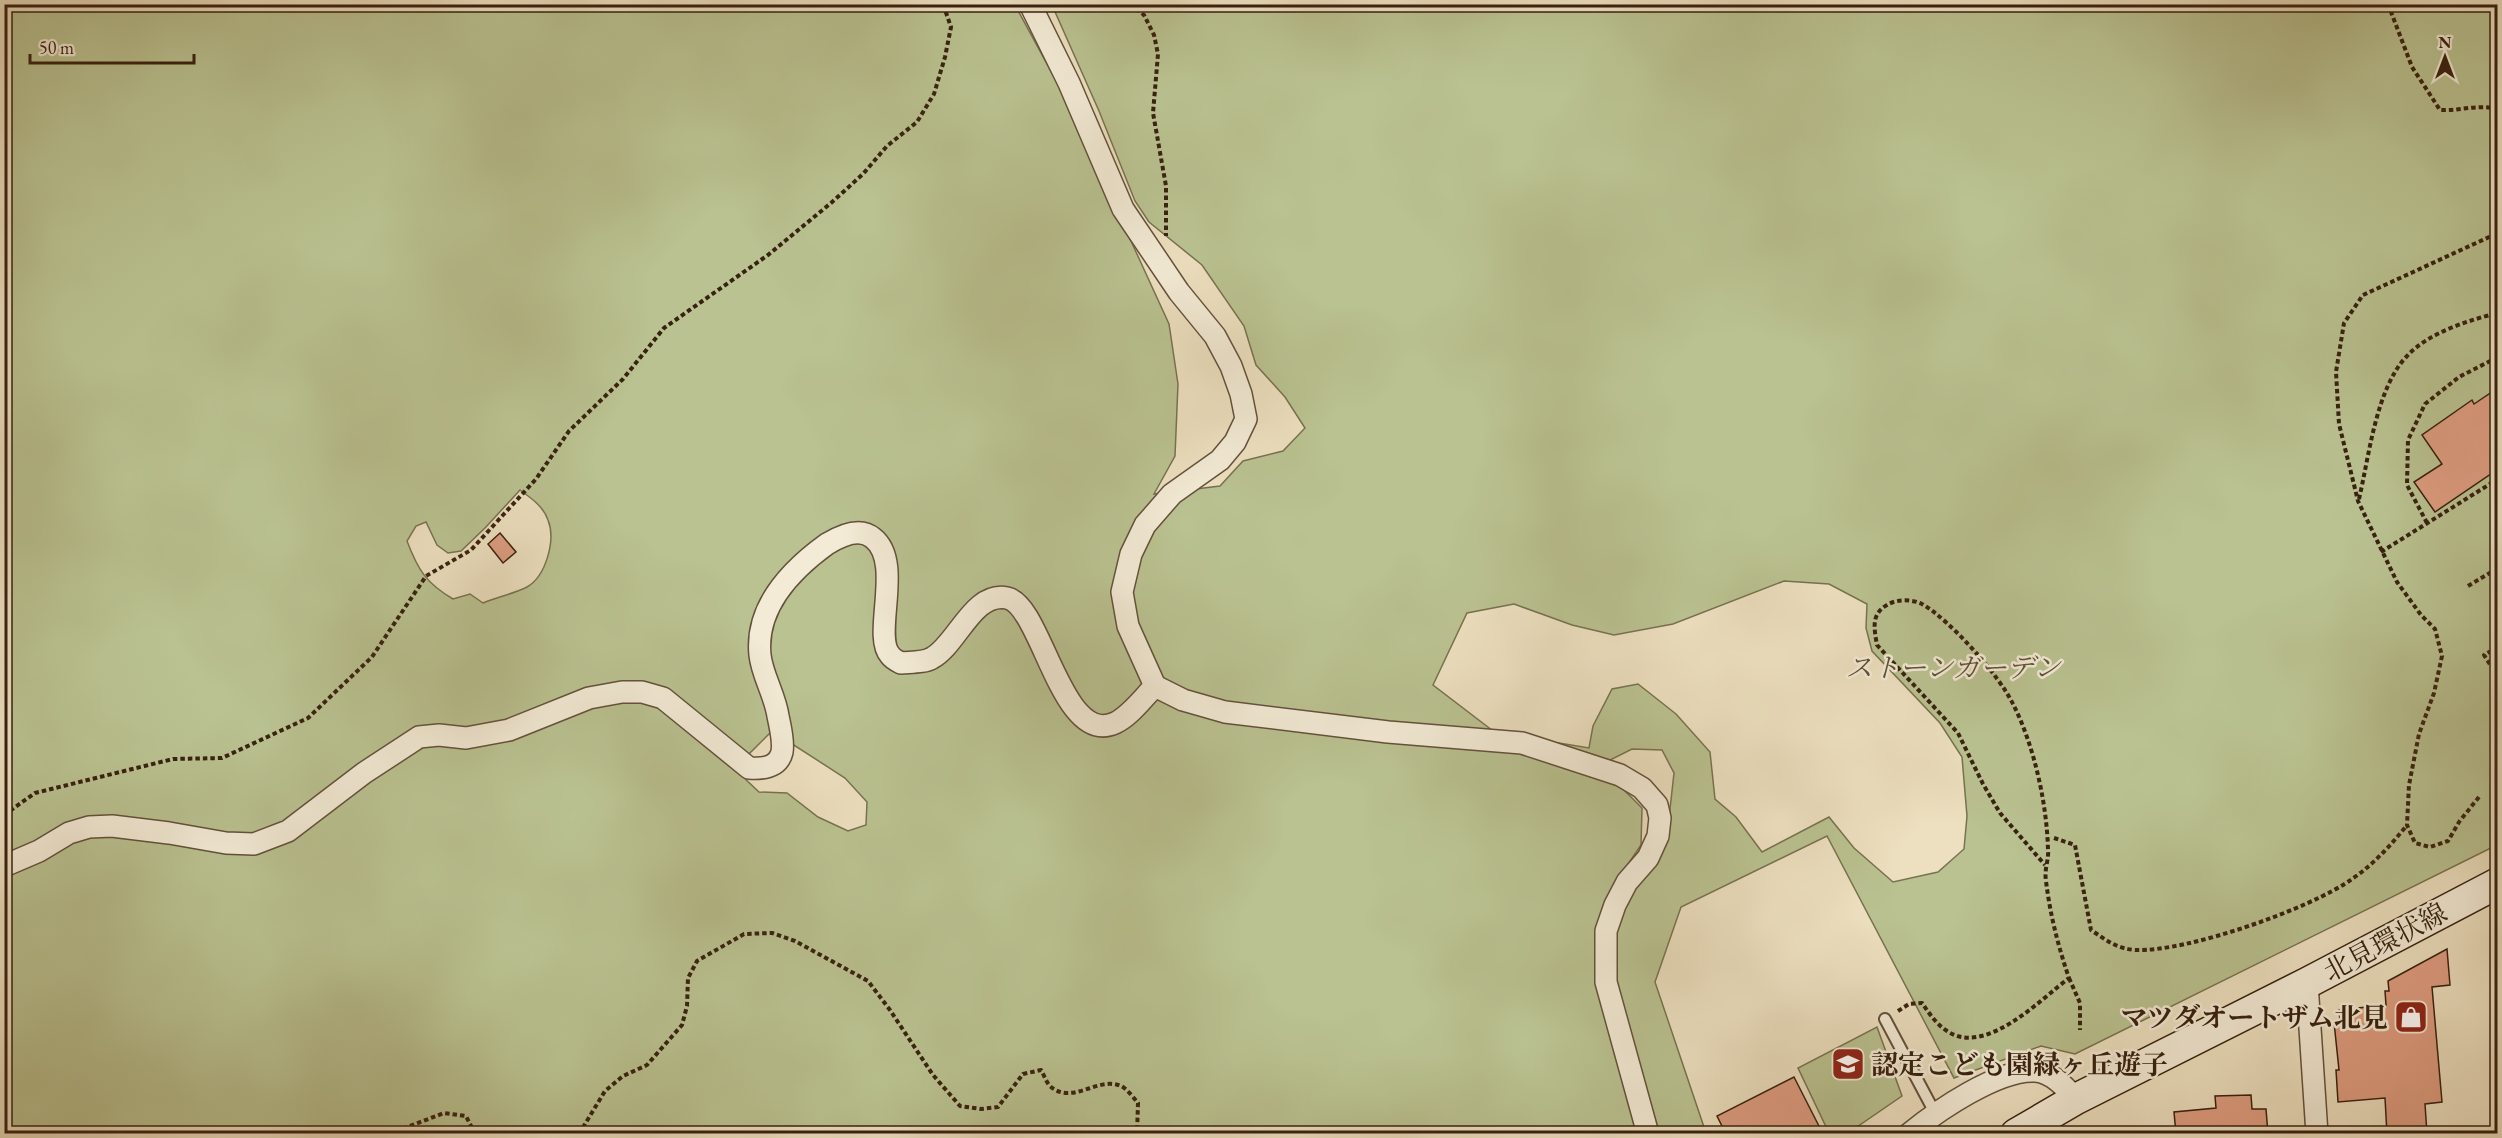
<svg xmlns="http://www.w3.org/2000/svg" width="2502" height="1138" font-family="'EB Garamond','Noto Serif JP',serif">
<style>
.green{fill:#bac291;stroke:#787250;stroke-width:1.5;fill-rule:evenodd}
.building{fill:#de9d81;stroke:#372110;stroke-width:1.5}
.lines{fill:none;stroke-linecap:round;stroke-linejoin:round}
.service-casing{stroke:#64513c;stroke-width:14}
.minor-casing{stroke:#64513c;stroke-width:24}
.secondary-casing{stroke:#372110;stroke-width:33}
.path{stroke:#372110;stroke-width:4;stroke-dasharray:4.5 3;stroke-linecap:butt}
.service{stroke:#f3ebd6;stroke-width:10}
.minor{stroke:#f3ebd6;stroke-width:21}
.secondary{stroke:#f3ebd6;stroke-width:30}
.labels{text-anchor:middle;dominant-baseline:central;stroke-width:5;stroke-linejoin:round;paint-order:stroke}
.park-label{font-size:27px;font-style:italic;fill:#5e5137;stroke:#f3ebd6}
.street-label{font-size:27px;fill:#372110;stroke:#f3ebd6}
.poi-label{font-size:27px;font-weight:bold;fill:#372110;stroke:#f3ebd6;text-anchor:end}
</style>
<rect width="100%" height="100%" fill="#ede0c0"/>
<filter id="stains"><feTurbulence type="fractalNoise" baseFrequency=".00333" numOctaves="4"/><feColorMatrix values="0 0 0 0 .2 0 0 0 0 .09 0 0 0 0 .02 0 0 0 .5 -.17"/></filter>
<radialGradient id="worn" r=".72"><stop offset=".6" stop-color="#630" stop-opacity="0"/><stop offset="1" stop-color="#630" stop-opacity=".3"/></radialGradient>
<g class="green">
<path d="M5 5H1015L1066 99 1169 324 1178 384 1175 456 1154 494 1220 486 1243 461 1283 451 1305 428 1285 397 1256 365 1244 326 1202 265 1149 222 1135 201 1099 111 1052 5H2497V845L2075 1054 2041 1046 1954 1078 1827 836 1681 907 1655 982 1706 1133 5 1134ZM520 490C531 498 544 507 548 520 556 540 546 576 527 587 513 594 497 597 483 603L470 594 453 599C426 583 418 570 407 541L416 526 426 522 437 545 448 553 461 551 485 528ZM1784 581 1829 584 1867 604 1866 628 1872 651 1940 723 1962 757 1967 816 1964 849 1938 872 1893 882 1854 848 1829 817 1762 852 1736 817 1715 799 1710 752 1676 714 1638 684 1612 689 1593 726 1589 748 1559 743 1518 750 1433 685 1467 613 1514 604 1572 625 1614 635 1673 624ZM772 731 845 778 867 802 866 825 848 831 818 817 787 793 759 792 741 775 749 754ZM1632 749 1662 750 1674 773 1668 827 1620 876 1641 845 1642 808 1618 784 1608 761Z"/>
<path d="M1877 1027 1902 1096 1848 1133H1829L1798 1068Z"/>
</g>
<g class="building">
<path d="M2498 388V469L2435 512 2414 482 2442 464 2422 435 2472 400 2474 404Z"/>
<path d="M500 533 516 552 503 563 488 544Z"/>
<path d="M2447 949 2450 985 2432 987 2442 1102 2425 1104 2427 1134H2387L2385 1098 2338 1102 2336 1070H2339L2334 1022 2340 1021 2339 1010 2386 1005 2385 991H2389L2388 981Z"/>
<path d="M1794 1077 1823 1134H1726L1717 1116Z"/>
<path d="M2251 1095 2252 1109H2266L2268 1134H2176L2174 1112 2216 1108 2215 1096Z"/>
</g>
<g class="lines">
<defs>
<path id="service" d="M1885 1019 1935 1113"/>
<g id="minor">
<path d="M1030 4 1069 83 1123 209 1179 292 1215 336 1231 366 1241 394 1246 419 1235 442 1220 460 1172 494 1145 525 1131 554 1122 592 1128 626 1155 686 1183 700 1225 712 1388 732 1522 743 1620 775 1642 788 1657 805 1660 818 1658 836 1648 858 1627 882 1615 905 1606 931V982L1648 1134"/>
<path d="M4 866 39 851 69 833 89 827 112 826 169 833 226 843 254 844 288 831 364 773 419 737 439 735 466 738 509 730 589 698 622 692H642L663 698 749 768C763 769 778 768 782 752 784 741 780 726 778 716 775 695 762 675 760 655 755 607 791 570 827 544 840 536 860 527 873 538 904 562 872 635 890 655 892 658 897 661 901 663 910 662 924 663 932 658 957 645 973 591 1007 598 1042 605 1061 747 1115 723 1130 716 1143 698 1155 686"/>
<path d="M2307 983 2317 1134"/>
<path d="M1909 1134C1937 1111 1998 1069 2035 1071 2052 1072 2065 1087 2076 1099"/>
</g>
<path id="secondary" d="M2016 1134 2076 1099 2307 983 2498 883"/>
</defs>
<use href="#service" class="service-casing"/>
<use href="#minor" class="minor-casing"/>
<use href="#secondary" class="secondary-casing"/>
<g class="path">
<path d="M1130 4 1144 15 1154 35 1158 54 1153 113 1166 186V236"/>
<path d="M2388 4 2412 67 2440 110C2460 111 2478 104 2498 109"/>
<path d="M2359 499C2369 457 2376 388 2407 356 2428 333 2469 320 2498 313"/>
<path d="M2427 523 2407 485 2408 440 2425 404 2459 377 2498 357"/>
<path d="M2381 552 2498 479"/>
<path d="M2468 586 2498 568"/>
<path d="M2498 647 2484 655 2498 677"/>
<path d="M2479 797 2459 822 2448 841 2430 847 2415 843 2407 825 2409 785 2419 734 2434 693 2442 656 2435 629 2421 615 2397 582 2358 501 2339 424 2336 372 2344 323 2363 295 2498 233"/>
<path d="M4 815 35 793 173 759 222 758 308 718 372 657 426 576 471 550 536 479 569 431 623 379 664 328 768 255 831 203 863 174 887 146 917 122 934 94 945 57 951 27 943 4"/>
<path d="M2054 838 2075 845 2091 930C2106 940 2117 949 2136 950 2187 952 2310 909 2352 879 2374 864 2391 845 2407 825"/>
<path d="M2069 978 2080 1003V1030"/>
<path d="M1898 1011 1909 1004 1922 1003C1929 1013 1936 1024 1947 1031 1985 1057 2040 1000 2069 978 2058 946 2050 914 2046 881 2044 869 2049 860 2048 850 2047 804 2034 745 2013 704 1999 675 1950 620 1922 604 1912 599 1896 599 1887 605 1871 614 1874 628 1877 645L1958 733 1983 784 2000 813 2045 865"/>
<path d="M389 1134 444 1113 466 1116 475 1134"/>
<path d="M579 1134 605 1091 623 1076 647 1065 682 1025 687 1006 688 978 697 961 744 934 772 933 795 941 868 981 890 1010 933 1075 960 1106 981 1109 998 1107 1023 1074 1041 1070C1044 1075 1047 1084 1051 1087 1073 1105 1098 1076 1121 1086 1127 1089 1133 1097 1138 1103L1137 1134"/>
</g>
<use href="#service" class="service"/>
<use href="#minor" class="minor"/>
<use href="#secondary" class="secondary"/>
</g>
<defs>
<symbol id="shop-square" viewBox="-11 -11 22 22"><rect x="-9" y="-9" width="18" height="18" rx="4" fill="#8f2418" stroke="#f3ebd6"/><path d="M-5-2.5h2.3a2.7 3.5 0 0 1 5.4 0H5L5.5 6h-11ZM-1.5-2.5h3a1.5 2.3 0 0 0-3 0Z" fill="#fff"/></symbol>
<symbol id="school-square" viewBox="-11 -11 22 22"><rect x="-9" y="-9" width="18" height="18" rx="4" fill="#8f2418" stroke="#f3ebd6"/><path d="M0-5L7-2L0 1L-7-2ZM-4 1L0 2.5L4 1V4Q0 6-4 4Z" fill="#fff"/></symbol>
</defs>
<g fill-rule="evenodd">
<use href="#shop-square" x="2392" y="998" width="38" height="38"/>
<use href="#school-square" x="1829" y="1045" width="38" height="38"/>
</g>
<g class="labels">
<g class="park-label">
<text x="1953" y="667">ストーンガーデン</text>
</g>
<g class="street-label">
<text transform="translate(2385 942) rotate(-28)">北見環状線</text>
</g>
<g class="poi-label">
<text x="2388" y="1017">マツダオートザム北見</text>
<text x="1871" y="1064" text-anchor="start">認定こども園緑ヶ丘遊子</text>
</g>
</g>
<rect width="2502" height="1138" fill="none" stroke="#ede0c0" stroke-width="24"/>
<rect x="6" y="6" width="2490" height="1126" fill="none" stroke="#372110" stroke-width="3"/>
<rect x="12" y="12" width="2478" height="1114" fill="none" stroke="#372110" stroke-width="1.5"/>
<g transform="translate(2445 57)" stroke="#f3ebd6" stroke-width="4.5" paint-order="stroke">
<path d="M0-4.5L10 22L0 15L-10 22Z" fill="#372110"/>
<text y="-9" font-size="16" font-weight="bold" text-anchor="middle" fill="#372110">N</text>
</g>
<path d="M30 54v9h164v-9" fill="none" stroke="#372110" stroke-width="3"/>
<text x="39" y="54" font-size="18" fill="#372110" stroke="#f3ebd6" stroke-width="4.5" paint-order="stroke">50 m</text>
<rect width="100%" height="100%" filter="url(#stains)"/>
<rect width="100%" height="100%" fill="url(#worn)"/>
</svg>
